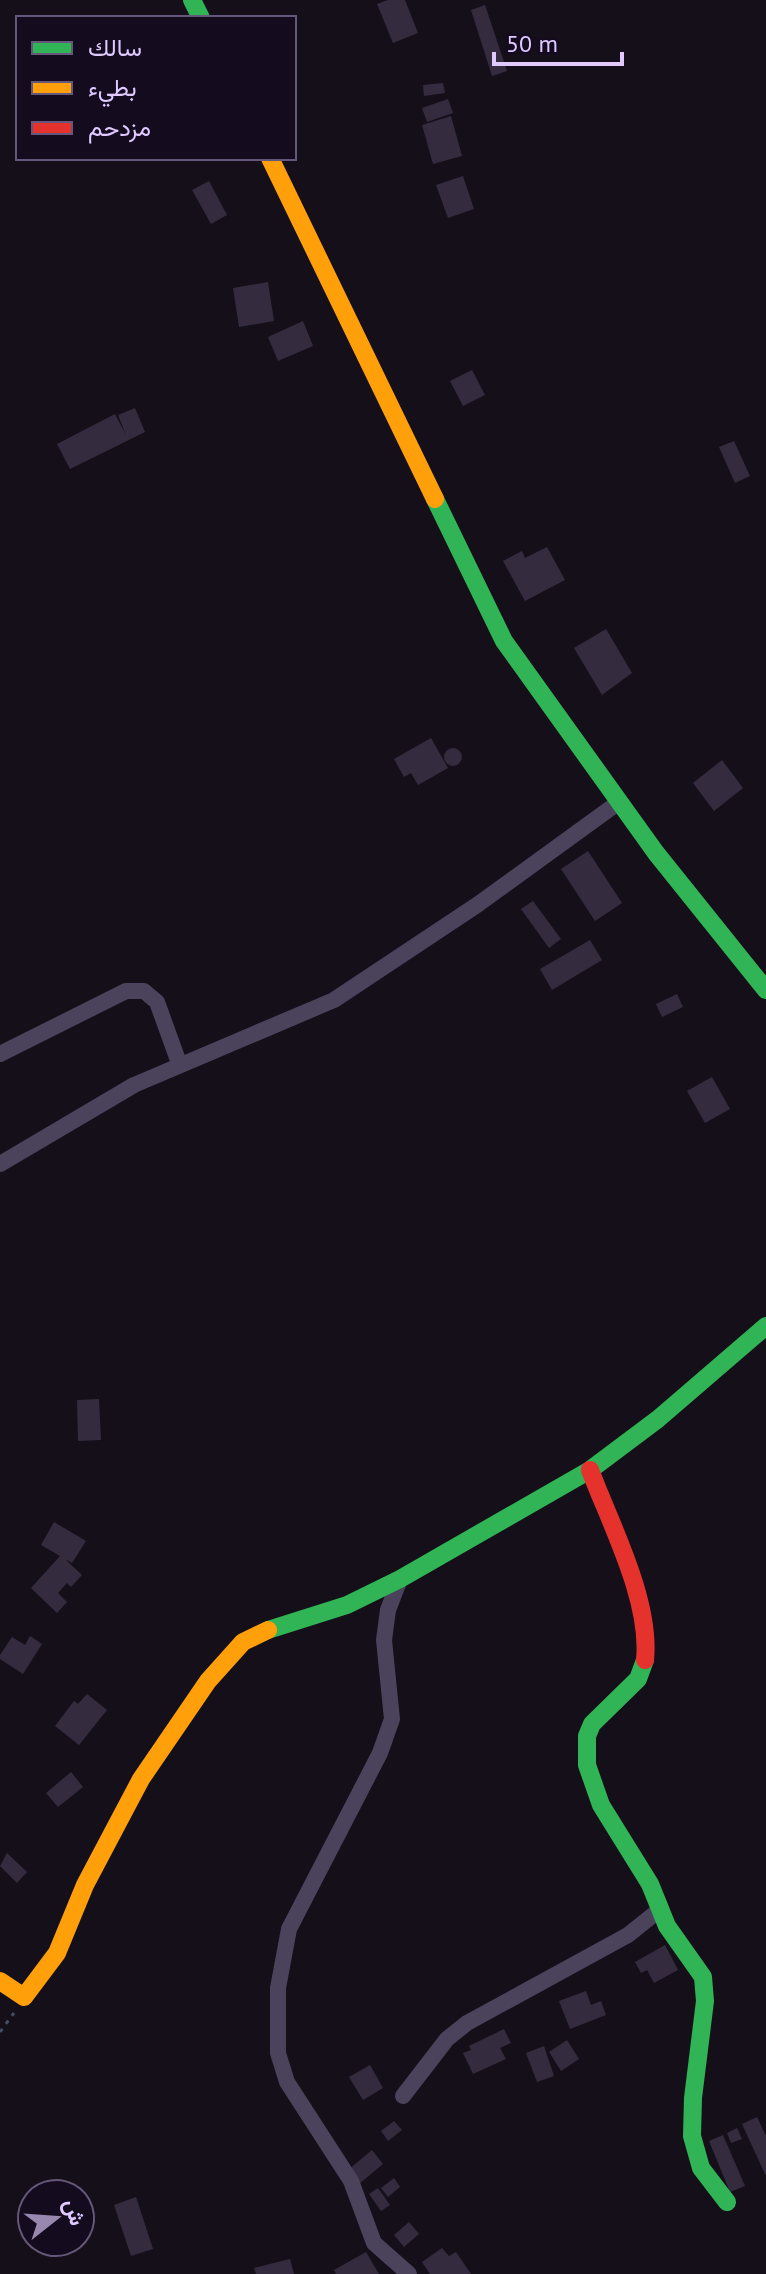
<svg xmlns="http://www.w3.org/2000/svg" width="766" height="2274" font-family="'PT Sans',Vazirmatn,sans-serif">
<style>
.building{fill:#342c3e}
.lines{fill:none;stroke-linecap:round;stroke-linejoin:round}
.path{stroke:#474c60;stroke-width:3;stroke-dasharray:4 6;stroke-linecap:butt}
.street{stroke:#4b435c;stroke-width:16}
.fast{stroke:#30b455;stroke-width:18}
.slow{stroke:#ff9f0a;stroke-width:18}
.jam{stroke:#e5322d;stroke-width:18}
</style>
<rect width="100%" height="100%" fill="#150f1a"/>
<g class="building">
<path d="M388 0H405L418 33 393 43 377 4Z"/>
<path d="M485 5 507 71 492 76 471 10Z"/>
<path d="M443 83 445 93 424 96 423 85Z"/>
<path d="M448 99 453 113 427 122 422 108Z"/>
<path d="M451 116 462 156 433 164 422 125Z"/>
<path d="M463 176 474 209 448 218 436 185Z"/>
<path d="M209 181 227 215 211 224 192 190Z"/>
<path d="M268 282 274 321 239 327 233 288Z"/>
<path d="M303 321 313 346 278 361 268 337Z"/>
<path d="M472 370 485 395 463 406 450 381Z"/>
<path d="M135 408 145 432 70 469 57 444 115 414 126 435 118 415Z"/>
<path d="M734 441 750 476 735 483 719 447Z"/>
<path d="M547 547 565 580 525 601 503 561 522 551 525 558Z"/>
<path d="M606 629 632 673 602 695 574 648Z"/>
<path d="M431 738 448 768 418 785 411 773 404 777 394 759Z"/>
<circle cx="453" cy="757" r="9"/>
<path d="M722 760 743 788 714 811 693 783Z"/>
<path d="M588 851 622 903 595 921 561 869Z"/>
<path d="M533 901 561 939 549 948 521 909Z"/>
<path d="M590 940 602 960 552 990 540 969Z"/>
<path d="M677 994 683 1007 662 1017 656 1004Z"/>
<path d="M712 1077 730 1109 705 1123 687 1091Z"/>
<path d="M99 1399 101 1440 78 1441 77 1400Z"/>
<path d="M54 1522 86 1541 72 1563 65 1559 82 1575 71 1587 67 1583 58 1593 67 1602 57 1613 31 1588 60 1556 41 1545Z"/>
<path d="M30 1636 42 1644 23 1674 0 1659V1655L12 1637 25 1645Z"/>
<path d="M87 1694 107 1710 79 1745 55 1726 74 1701 78 1704Z"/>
<path d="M71 1772 83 1787 58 1807 46 1793Z"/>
<path d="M7 1853 27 1872 17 1883 0 1866Z"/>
<path d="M665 1945 678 1970 654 1983 647 1970 641 1973 635 1962Z"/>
<path d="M586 1991 591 2005 601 2001 606 2015 570 2029 559 2001Z"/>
<path d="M504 2029 511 2043 500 2048 506 2059 473 2074 463 2053 471 2050 469 2046Z"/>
<path d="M567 2040 579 2059 561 2071 549 2052Z"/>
<path d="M544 2046 554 2076 537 2082 526 2053Z"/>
<path d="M370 2065 383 2088 363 2100 349 2077Z"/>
<path d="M757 2117 766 2136V2176L742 2124Z"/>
<path d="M394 2121 402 2130 388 2141 381 2131Z"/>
<path d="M737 2128 742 2139 731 2143 727 2133Z"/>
<path d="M723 2135 745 2186 730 2192 709 2141Z"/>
<path d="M372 2150 383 2164 359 2184 348 2170Z"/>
<path d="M394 2178 400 2187 388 2197 381 2188Z"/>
<path d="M378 2188 390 2205 381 2211 369 2194Z"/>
<path d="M136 2197 153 2249 131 2256 114 2205Z"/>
<path d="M409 2222 419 2234 404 2247 394 2235Z"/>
<path d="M442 2248 449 2256 456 2252 471 2274H430L422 2262Z"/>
<path d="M366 2252 379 2274H336L334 2270Z"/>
<path d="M290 2259 294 2274H256L254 2268Z"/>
</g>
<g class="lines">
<path class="path" d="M0 2032 14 2013"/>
<g class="street">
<path d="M0 1054 126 991H144L157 1002 179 1063"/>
<path d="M0 1164 134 1085 334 1000 477 905 619 802"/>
<path d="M400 1579 388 1610 384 1640 392 1719 380 1753 289 1929 278 1988V2053L287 2082 351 2181 374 2243 409 2274"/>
<path d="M403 2096 447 2039 467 2023 628 1935 658 1911"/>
</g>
<g class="fast">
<path d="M192 0 201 18"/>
<path d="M435 499 504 641 656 853 766 990"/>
<path d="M268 1630 347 1605 400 1579 590 1470 658 1419 766 1326"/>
<path d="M645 1660 638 1679 592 1724 587 1736V1765L601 1805 650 1884 667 1926 703 1977 705 2001 693 2098 692 2136 701 2168 727 2202"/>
</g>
<g class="slow">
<path d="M270 158 435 499"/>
<path d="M0 1981 24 1997 57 1953 85 1885 141 1779 208 1681 243 1642 268 1630"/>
</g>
<path class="jam" d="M590 1470C611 1525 651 1601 645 1660"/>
</g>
<rect x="16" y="16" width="280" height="144" fill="#140b1f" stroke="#655779" stroke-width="2"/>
<rect x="32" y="42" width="40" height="12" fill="#30b455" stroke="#655779" stroke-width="2"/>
<text x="88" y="56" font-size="24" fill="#dfc9ff">سالك</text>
<rect x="32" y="82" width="40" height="12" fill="#ff9f0a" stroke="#655779" stroke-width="2"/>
<text x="88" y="96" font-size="24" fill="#dfc9ff">بطيء</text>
<rect x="32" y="122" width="40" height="12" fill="#e5322d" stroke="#655779" stroke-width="2"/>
<text x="88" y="136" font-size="24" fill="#dfc9ff">مزدحم</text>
<g transform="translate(56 2218) rotate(73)"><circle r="38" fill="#140b1f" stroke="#655779" stroke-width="2"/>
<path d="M0-6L14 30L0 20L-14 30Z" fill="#9888af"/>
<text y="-12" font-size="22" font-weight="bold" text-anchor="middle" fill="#dfc9ff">ش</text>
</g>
<path d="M494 52v12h128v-12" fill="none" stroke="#dfc9ff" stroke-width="4"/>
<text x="506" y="52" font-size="24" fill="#dfc9ff" stroke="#140b1f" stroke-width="6" paint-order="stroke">50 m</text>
</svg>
